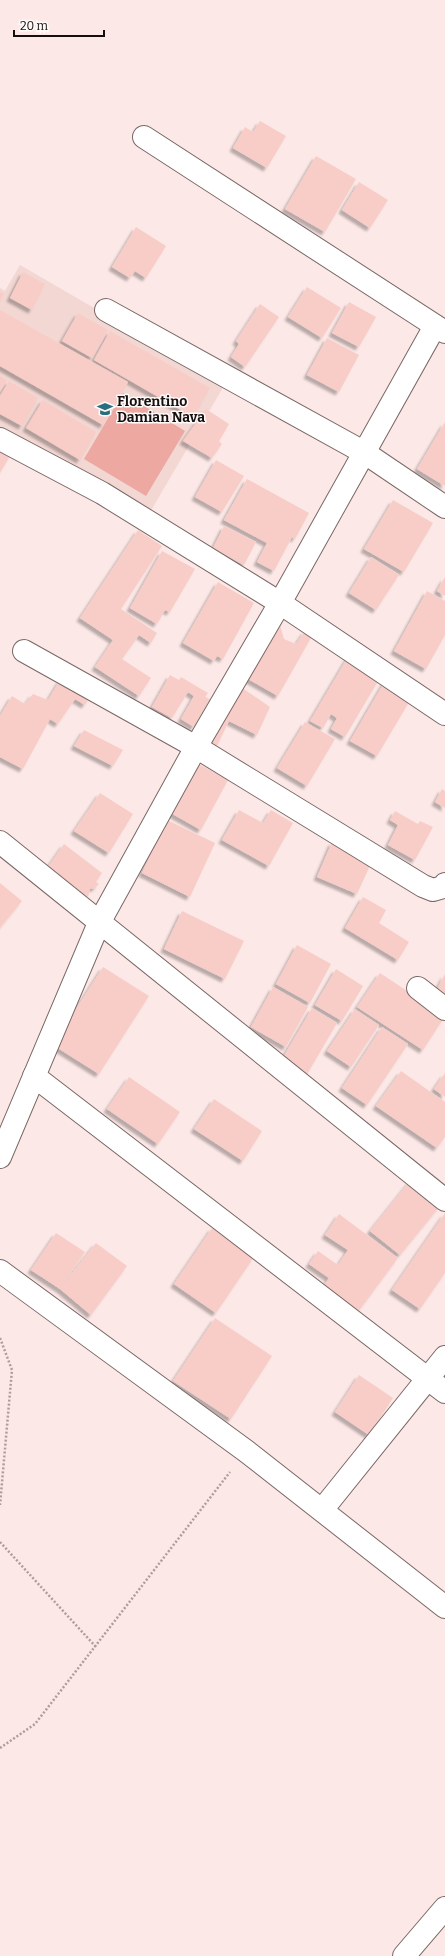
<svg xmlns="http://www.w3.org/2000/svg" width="445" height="1956" font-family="Bitter,serif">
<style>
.built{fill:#f2d7d3}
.green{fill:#eca8a1}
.building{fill:#f8cdc8;filter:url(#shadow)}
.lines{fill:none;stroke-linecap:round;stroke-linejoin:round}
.minor-casing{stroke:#796866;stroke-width:24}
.path{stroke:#ad9d9c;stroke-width:2.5;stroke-dasharray:2 2;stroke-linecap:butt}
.minor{stroke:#fff;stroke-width:22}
.labels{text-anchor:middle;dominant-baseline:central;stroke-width:3;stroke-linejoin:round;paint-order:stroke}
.poi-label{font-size:14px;font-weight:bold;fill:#150e0e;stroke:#fdfaf9;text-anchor:start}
</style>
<defs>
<filter id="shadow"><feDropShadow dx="-3.5" dy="3.5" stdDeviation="1" flood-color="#0004"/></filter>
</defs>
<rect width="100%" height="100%" fill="#fce8e6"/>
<path class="built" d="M20 265 225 384 146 519 0 434V288L5 291Z"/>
<path class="green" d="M123 393 185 431 146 496 84 459Z"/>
<g class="building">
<path d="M260 121 286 136 267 168 233 148 245 127 253 132Z"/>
<path d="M316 156 356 179 325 232 285 209Z"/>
<path d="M359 182 388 200 370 228 342 210Z"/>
<path d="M136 227 166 246 146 278 135 271 130 278 112 267Z"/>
<path d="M23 272 45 284 32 310 10 298Z"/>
<path d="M307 287 341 308 322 338 288 317Z"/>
<path d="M0 292 4 294 0 301Z"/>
<path d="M349 302 376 317 359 347 332 333Z"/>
<path d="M260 304 279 317 245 367 231 357 239 344 236 341Z"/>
<path d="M0 310 128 382 103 425 0 366Z"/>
<path d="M78 313 108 330 92 358 62 341Z"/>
<path d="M110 331 210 388 193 417 94 360Z"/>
<path d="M327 338 359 355 339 392 307 375Z"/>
<path d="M0 376 7 380 0 391Z"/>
<path d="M9 381 38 398 22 426 0 414V396Z"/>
<path d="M43 400 96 432 80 460 26 428Z"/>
<path d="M206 409 229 424 219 441 222 444 212 458 183 441Z"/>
<path d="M445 422V486L417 469Z"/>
<path d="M0 451 10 456 0 473Z"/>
<path d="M216 460 244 476 222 512 195 497Z"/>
<path d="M247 479 309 513 295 539 292 537 274 571 257 562 267 543 224 520Z"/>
<path d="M393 500 433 523 404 572 364 549Z"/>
<path d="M224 526 256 542 244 565 213 548Z"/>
<path d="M138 530 162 546 121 609 157 633 151 643 139 635 122 659 151 678 139 696 95 667 113 640 80 618Z"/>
<path d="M162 551 195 569 170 612 165 610 157 624 130 608Z"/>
<path d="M371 557 399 575 376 610 349 593Z"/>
<path d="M445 577V596L437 591Z"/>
<path d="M218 582 254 603 223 659 217 656 214 661 183 643Z"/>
<path d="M427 591 445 601V635L426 669 394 651Z"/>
<path d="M280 625 284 639 296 644 305 631 312 636 278 696 248 679Z"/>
<path d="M348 657 381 676 345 737 331 729 337 718 331 714 323 728 310 721Z"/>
<path d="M170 675 179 680 181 677 208 693 205 697 210 699 194 727 181 719 194 696 188 692 172 718 152 707Z"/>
<path d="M60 680 90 697 85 705 75 699 58 724 50 719 23 769 0 757V716L12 696 25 704 33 694 48 700Z"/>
<path d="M385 681 412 697 377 756 350 741Z"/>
<path d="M238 685 270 707 257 735 229 721 216 748 204 749Z"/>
<path d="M305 722 335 739 307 786 277 768Z"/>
<path d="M84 730 123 750 113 766 74 746Z"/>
<path d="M195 762 228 780 201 830 169 812Z"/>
<path d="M442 789 445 791V808L435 802Z"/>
<path d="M100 793 133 814 109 853 74 831Z"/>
<path d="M239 810 263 823 271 810 293 823 269 866 222 840Z"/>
<path d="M395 811 418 824 420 821 433 827 415 860 388 845 398 825 390 820Z"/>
<path d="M167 820 215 843 190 897 142 873Z"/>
<path d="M332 842 373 859 357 894 317 877Z"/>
<path d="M64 844 102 873 96 882 99 884 95 888 90 889 88 897 48 867Z"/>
<path d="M0 883 22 901 0 928Z"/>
<path d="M363 897 386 910 379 923 409 942 398 960 345 928Z"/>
<path d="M182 911 244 941 225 979 164 949Z"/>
<path d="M297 945 331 964 310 1003 276 984Z"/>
<path d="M103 967 149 996 99 1074 53 1045Z"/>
<path d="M336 969 363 986 342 1021 315 1005Z"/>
<path d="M380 973 445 1016 423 1050 357 1007Z"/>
<path d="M445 974V996L436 991Z"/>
<path d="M273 987 308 1007 286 1047 251 1027Z"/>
<path d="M312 1008 337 1023 306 1076 281 1061Z"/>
<path d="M355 1009 379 1025 351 1067 327 1051Z"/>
<path d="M382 1027 408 1044 367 1105 342 1088Z"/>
<path d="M401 1071 445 1102V1137L437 1148 376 1106Z"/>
<path d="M445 1073V1097L434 1089Z"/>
<path d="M129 1077 180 1112 158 1144 107 1109Z"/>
<path d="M214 1099 262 1131 243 1161 194 1129Z"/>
<path d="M410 1181 440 1206 400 1255 370 1231Z"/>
<path d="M445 1213V1273L420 1309 392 1290Z"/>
<path d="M339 1214 398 1258 355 1316 319 1292 329 1278 309 1264 318 1251 338 1265 348 1250 325 1235Z"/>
<path d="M212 1228 254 1257 216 1313 174 1284Z"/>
<path d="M56 1233 85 1252 61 1287 96 1243 127 1266 91 1315 60 1289 31 1270Z"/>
<path d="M215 1318 272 1356 231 1419 173 1381Z"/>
<path d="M359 1375 393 1398 369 1435 335 1412Z"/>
</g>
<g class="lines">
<defs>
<g id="minor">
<path d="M144 137 445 332"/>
<path d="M106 310 365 453 445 507"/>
<path d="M0 439 102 493 280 603 445 714"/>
<path d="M24 651 196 747 423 886 433 890 443 887 445 884"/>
<path d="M0 842 445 1200"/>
<path d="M418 988 445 1009"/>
<path d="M34 1076 445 1392"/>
<path d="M0 1157 99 923 196 747 280 603 435 326"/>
<path d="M0 1271 246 1451 445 1607"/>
<path d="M322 1510 445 1357"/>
<path d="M404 1956 445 1908"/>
</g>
</defs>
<use href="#minor" class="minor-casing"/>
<g class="path">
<path d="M0 1338 12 1370 0 1505"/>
<path d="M0 1542 96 1647"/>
<path d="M0 1748 35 1724 230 1472"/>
</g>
<use href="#minor" class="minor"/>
</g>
<defs>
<symbol id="school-bare" viewBox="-9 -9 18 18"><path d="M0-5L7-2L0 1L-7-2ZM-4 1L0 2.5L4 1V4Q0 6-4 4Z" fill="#2a6e7e" stroke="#fdfaf9" stroke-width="2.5" paint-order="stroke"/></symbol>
</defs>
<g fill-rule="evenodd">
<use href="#school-bare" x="94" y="398" width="22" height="22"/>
</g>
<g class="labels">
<g class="poi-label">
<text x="117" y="401">Florentino<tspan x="117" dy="16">Damian Nava</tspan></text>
</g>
</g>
<path d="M14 30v6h90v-6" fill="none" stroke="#150e0e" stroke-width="2"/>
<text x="20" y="30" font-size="12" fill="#150e0e" stroke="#fdfaf9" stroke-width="3" paint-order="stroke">20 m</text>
</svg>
